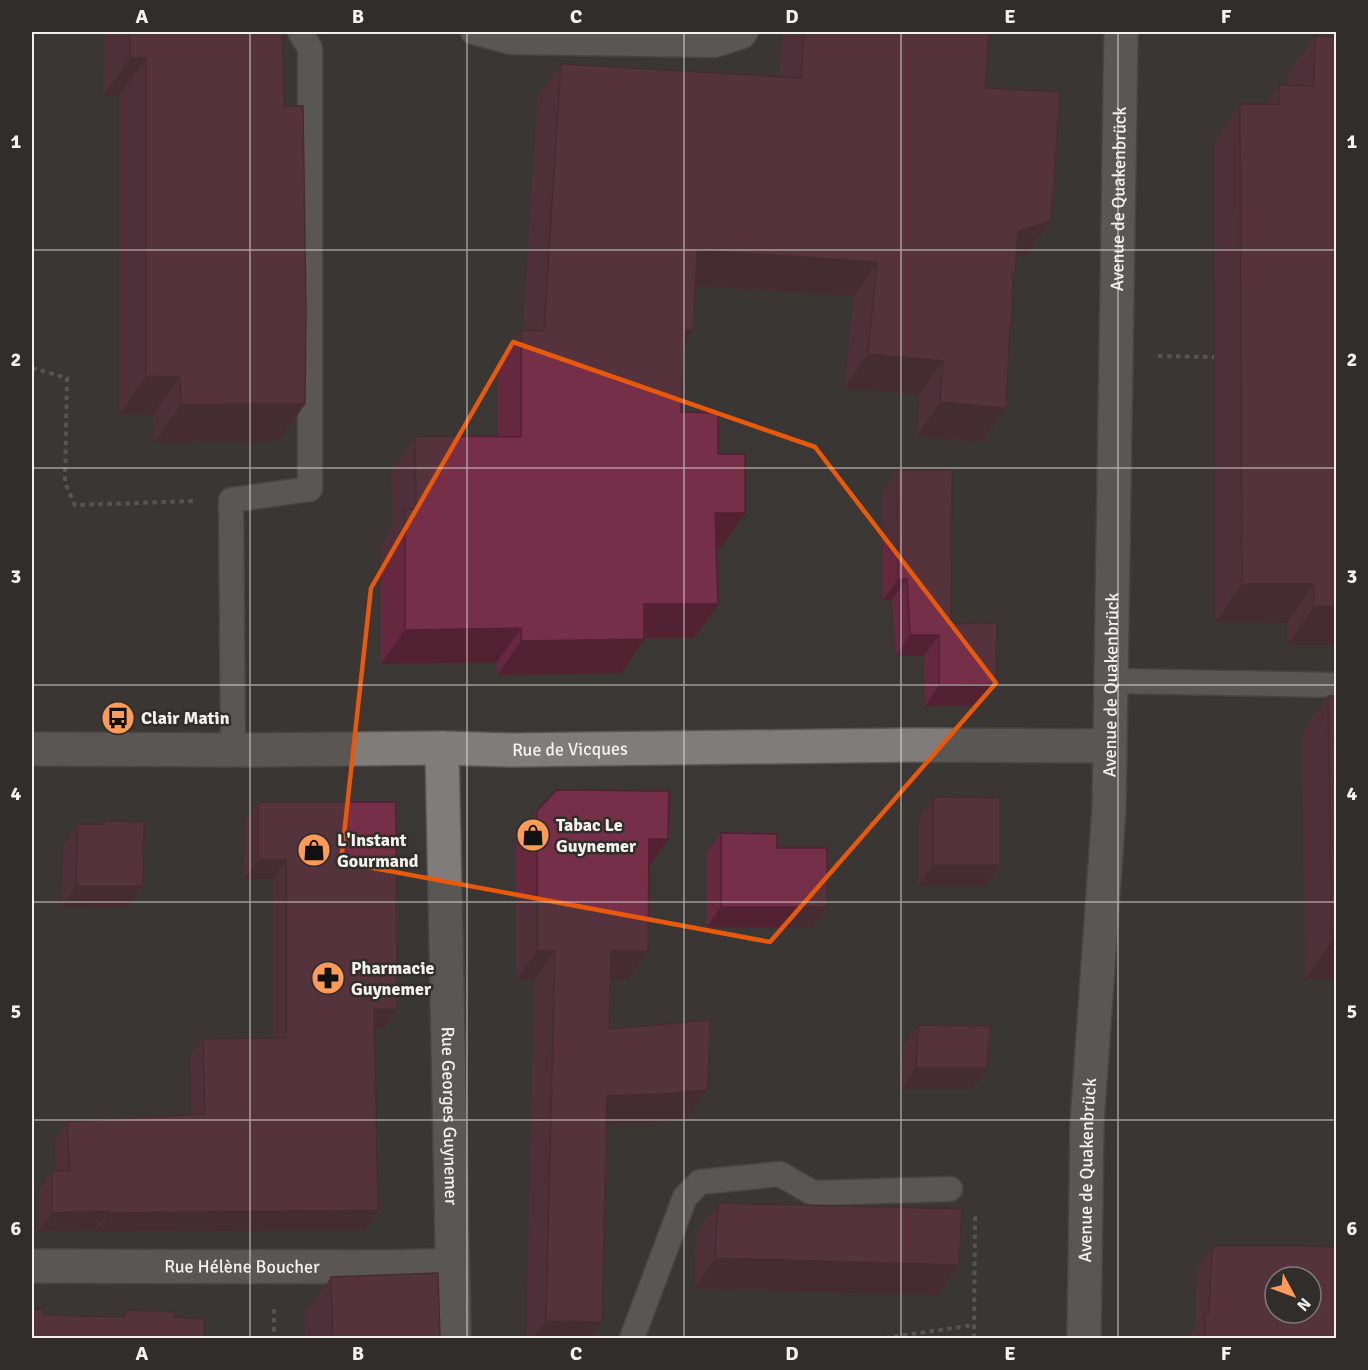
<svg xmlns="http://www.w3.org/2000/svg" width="1368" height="1370" font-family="Signika,sans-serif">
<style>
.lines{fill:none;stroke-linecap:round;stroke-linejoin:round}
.lane-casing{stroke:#585553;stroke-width:27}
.street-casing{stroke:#585553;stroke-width:36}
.secondary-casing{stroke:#585553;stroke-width:36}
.path{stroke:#7d7976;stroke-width:4;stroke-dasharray:4.5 4.5;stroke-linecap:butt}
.lane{stroke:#807c79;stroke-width:24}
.street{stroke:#807c79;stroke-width:33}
.secondary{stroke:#807c79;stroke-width:33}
.wall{fill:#65283e}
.shaded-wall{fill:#522132}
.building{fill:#752f48;stroke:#522132;stroke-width:1.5;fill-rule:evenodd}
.marked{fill:none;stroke:#e8590c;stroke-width:4.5;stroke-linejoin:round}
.grid{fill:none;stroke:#f3f0ee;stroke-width:1.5;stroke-opacity:0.55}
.labels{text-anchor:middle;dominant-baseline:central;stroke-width:5;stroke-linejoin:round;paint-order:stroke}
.street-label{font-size:18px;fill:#f3f0ee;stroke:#312d2a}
.poi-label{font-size:18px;font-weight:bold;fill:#f3f0ee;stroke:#312d2a;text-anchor:start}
.neatline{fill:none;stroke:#f3f0ee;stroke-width:2}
.grid-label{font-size:20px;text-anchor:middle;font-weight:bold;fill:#f3f0ee}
</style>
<rect width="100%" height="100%" fill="#3b3734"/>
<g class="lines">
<defs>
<g id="lane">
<path d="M473 32 510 42 715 45 743 36 746 32"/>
<path d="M1111 681 1336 685"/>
<path d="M233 750 231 500 310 489V48L300 32"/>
<path d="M632 1338 685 1197 700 1182 780 1174 813 1193 950 1189"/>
</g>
<g id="street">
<path id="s1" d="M442 748 454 1338"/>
<path id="s2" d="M32 749 247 750 442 748 511 750 913 745 1109 746"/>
<path id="s3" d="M32 1266 390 1267 452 1265"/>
</g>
<g id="secondary">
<path id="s4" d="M1084 1338 1087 1123 1109 809 1121 32"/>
</g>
</defs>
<use href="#lane" class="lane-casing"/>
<use href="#street" class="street-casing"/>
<use href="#secondary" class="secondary-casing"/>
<g class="path">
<path d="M1158 356 1214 357"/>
<path d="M32 368 67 378 65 483 75 505 193 501"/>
<path d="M274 1309V1338"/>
<path d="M885 1338 974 1325"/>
<path d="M974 1338 975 1216"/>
</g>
<use href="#lane" class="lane"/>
<use href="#street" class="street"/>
<use href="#secondary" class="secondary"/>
</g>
<g class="wall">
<path d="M107 32H282L284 106 305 404 278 442H199L198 443H154L153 415 119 414V96H103L104 35Z"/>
<path d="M782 32H989L985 88 1027 255 1016 258 1012 277 1006 408 982 442 917 436 919 395 844 388 854 296 695 286 684 343 681 412 718 454 721 547H716L718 604 694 638H644L621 673 497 675V662L381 664V544L392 528 391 470 415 437H498V364L521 330H523L537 98 561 64 779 77Z"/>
<path d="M1315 36 1336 645H1287V623L1215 622 1214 142 1240 104H1266L1279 85H1288V74Z"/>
<path d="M897 470 951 624 996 684 981 705 925 706 924 656H896L892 600H883L882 491Z"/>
<path d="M1328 696 1336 979H1305L1301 734Z"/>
<path d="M933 797 986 886H918V819Z"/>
<path d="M258 802 397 1009 384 1028H375L365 1230 95 1232V1230L38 1232 39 1190 52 1171H56L54 1141 67 1122 191 1115 190 1058 203 1039 273 1038V879H244L245 821Z"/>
<path d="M537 811 668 839 649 867 628 980H610L609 1029 708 1090 687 1119 653 1123 607 1125 590 1338H526L534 980H516V840Z"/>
<path d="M104 821 128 907 61 908 63 846 78 824H103Z"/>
<path d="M721 833 777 848 827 907 812 928 707 927V853Z"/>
<path d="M918 1025 987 1068 972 1089H901L903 1046Z"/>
<path d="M718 1203 959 1265 938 1295 694 1289 696 1233Z"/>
<path d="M1212 1246 1336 1338H1190V1335L1195 1328 1197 1268Z"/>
<path d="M331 1277 440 1338H305L304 1315Z"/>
</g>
<g class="shaded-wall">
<path d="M130 58H146L119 96H103Z"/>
<path d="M1051 221 1027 255 995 265 1018 231Z"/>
<path d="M697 250 877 262 854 296 673 284Z"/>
<path d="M685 330H693L670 364Z"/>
<path d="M868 354 943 361 919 395 844 388Z"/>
<path d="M146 376 180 377 153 415 119 414Z"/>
<path d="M940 402 1006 408 982 442 917 436Z"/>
<path d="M225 404H305L278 442H199L198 443H154L181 405Z"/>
<path d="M715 513H745L721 547 692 546Z"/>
<path d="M898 579H907L892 600H883Z"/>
<path d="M1242 584H1314L1287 623 1215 622Z"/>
<path d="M644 604H718L694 638H621Z"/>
<path d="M1314 606 1336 607V645H1287Z"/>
<path d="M521 628 497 662 381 664 405 630Z"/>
<path d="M910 635H939L924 656H896Z"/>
<path d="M644 639 621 673 497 675 521 641Z"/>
<path d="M996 684 981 705 925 706 939 685Z"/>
<path d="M649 839H668L647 869Z"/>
<path d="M258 860H286L273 879H244Z"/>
<path d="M933 865H1000L986 886H918Z"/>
<path d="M76 886H143L128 907 61 908Z"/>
<path d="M721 907H827L812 928 707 927Z"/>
<path d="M1332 941H1336V979H1305Z"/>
<path d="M537 951H555L534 980H516Z"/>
<path d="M611 951H648L628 980H590Z"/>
<path d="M374 1009H397L384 1028H361Z"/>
<path d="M916 1068H987L972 1089H901Z"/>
<path d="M708 1090 687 1119 653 1123 587 1126 607 1096Z"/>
<path d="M378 1210 365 1230 95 1232 109 1213Z"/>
<path d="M109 1211 95 1230 38 1232 52 1213Z"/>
<path d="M715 1258 959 1265 938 1295 694 1289Z"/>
<path d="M546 1321 602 1322 590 1338H533Z"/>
</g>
<g class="building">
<path d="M130 32H282L284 106H303L306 311 305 404H225V405H181L180 377 146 376V58H130Z"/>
<path d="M804 32H989L985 88 1060 92 1051 221 1018 231 1015 273H1013L1012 324H1010L1006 408 940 402 943 361 868 354 877 262 697 250 693 330H685L681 412 718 413V454H745V513H715L718 604H644V639L521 641V628L405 630V510L416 509 415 437 435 436 521 437V330L544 331 561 64 801 78Z"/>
<path d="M1315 36 1336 37V607L1314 606V584H1242L1240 104H1279V85L1314 86Z"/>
<path d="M897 470H952L951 624 997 623 996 684 939 685V635H910L907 579H898Z"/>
<path d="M1328 696H1336V941H1332Z"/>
<path d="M557 790 669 791 668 839H649L648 951H611L609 1029 710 1020 708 1090 674 1093 607 1096 602 1322 546 1321 555 951H537V811Z"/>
<path d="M933 797 1000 798V865H933Z"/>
<path d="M258 802H396L397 1009H374L378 1210 109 1213V1211L52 1213V1171H70L67 1122 205 1114 203 1039 286 1038V860H258Z"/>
<path d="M104 821 144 822 143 886H76L78 824H104Z"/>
<path d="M721 833 777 834V848H827V907H721Z"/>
<path d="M918 1025 990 1026 987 1068H916Z"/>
<path d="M718 1203 962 1209 959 1265 715 1258Z"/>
<path d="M1212 1246H1307L1336 1247V1338H1205V1313H1209ZM1275 1277H1311V1313H1275Z"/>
<path d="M438 1273 440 1338H333L331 1277Z"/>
<path d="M32 1309H43L44 1315 125 1317 126 1310 175 1312 174 1317 204 1319V1338H32Z"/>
</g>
<path d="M0 0H1368V1370H0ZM513 342 815 447 996 683 770 942 341 862 371 588Z" fill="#3b3734" fill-opacity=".55" fill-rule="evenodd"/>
<path class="marked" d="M513 342 815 447 996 683 770 942 341 862 371 588Z"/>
<path class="grid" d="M250 32V1338M467 32V1338M684 32V1338M901 32V1338M1118 32V1338M32 250H1336M32 468H1336M32 685H1336M32 902H1336M32 1120H1336"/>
<defs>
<symbol id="bus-disc" viewBox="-11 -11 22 22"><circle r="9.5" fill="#fe9b59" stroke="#312d2a"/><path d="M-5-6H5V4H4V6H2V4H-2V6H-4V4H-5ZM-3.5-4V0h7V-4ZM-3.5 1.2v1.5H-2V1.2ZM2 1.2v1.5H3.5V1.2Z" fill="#111"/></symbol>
<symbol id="shop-disc" viewBox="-11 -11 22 22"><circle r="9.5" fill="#fe9b59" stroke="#312d2a"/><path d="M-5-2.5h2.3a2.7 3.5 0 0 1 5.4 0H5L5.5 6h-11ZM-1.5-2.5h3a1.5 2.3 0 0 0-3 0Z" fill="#111"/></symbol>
<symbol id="pharmacy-disc" viewBox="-11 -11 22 22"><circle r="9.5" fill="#fe9b59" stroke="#312d2a"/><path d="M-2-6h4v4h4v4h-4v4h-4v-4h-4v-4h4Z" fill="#111"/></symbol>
</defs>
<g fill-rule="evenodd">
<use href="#bus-disc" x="99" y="699" width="38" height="38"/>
<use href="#shop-disc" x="514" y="816" width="38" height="38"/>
<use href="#shop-disc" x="295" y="831" width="38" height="38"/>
<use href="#pharmacy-disc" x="309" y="959" width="38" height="38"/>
</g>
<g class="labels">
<g class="street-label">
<text stroke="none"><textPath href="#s4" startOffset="1140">Avenue de Quakenbrück</textPath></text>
<text stroke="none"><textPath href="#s4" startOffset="654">Avenue de Quakenbrück</textPath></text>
<text stroke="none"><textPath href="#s2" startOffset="538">Rue de Vicques</textPath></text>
<text stroke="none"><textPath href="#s1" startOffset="368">Rue Georges Guynemer</textPath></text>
<text stroke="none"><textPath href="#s4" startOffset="168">Avenue de Quakenbrück</textPath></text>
<text stroke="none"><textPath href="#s3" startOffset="210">Rue Hélène Boucher</textPath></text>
</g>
<g class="poi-label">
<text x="141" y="718">Clair Matin</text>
<text x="556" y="825">Tabac Le<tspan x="556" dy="21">Guynemer</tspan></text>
<text x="337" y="840">L'Instant<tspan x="337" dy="21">Gourmand</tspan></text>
<text x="351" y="968">Pharmacie<tspan x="351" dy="21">Guynemer</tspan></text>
</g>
</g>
<rect width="1368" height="1370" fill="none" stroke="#312d2a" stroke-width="66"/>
<g transform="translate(1293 1295) rotate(131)"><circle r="28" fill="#312d2a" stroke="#7f7b78" stroke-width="1.5"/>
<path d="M0-4.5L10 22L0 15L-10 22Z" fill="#fe9b59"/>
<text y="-9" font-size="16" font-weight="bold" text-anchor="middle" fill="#f3f0ee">N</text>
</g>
<rect x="33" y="33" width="1302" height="1304" class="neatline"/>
<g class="grid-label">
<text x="142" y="23">A</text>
<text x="358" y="23">B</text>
<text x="576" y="23">C</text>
<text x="792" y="23">D</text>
<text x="1010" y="23">E</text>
<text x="1226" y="23">F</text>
<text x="16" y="148">1</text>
<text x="1352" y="148">1</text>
<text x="16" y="366">2</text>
<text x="1352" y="366">2</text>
<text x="16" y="583">3</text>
<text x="1352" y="583">3</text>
<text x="16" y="800">4</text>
<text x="1352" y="800">4</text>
<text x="16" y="1018">5</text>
<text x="1352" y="1018">5</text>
<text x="16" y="1235">6</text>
<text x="1352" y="1235">6</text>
<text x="142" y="1360">A</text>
<text x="358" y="1360">B</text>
<text x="576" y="1360">C</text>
<text x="792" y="1360">D</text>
<text x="1010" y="1360">E</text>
<text x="1226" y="1360">F</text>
</g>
</svg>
